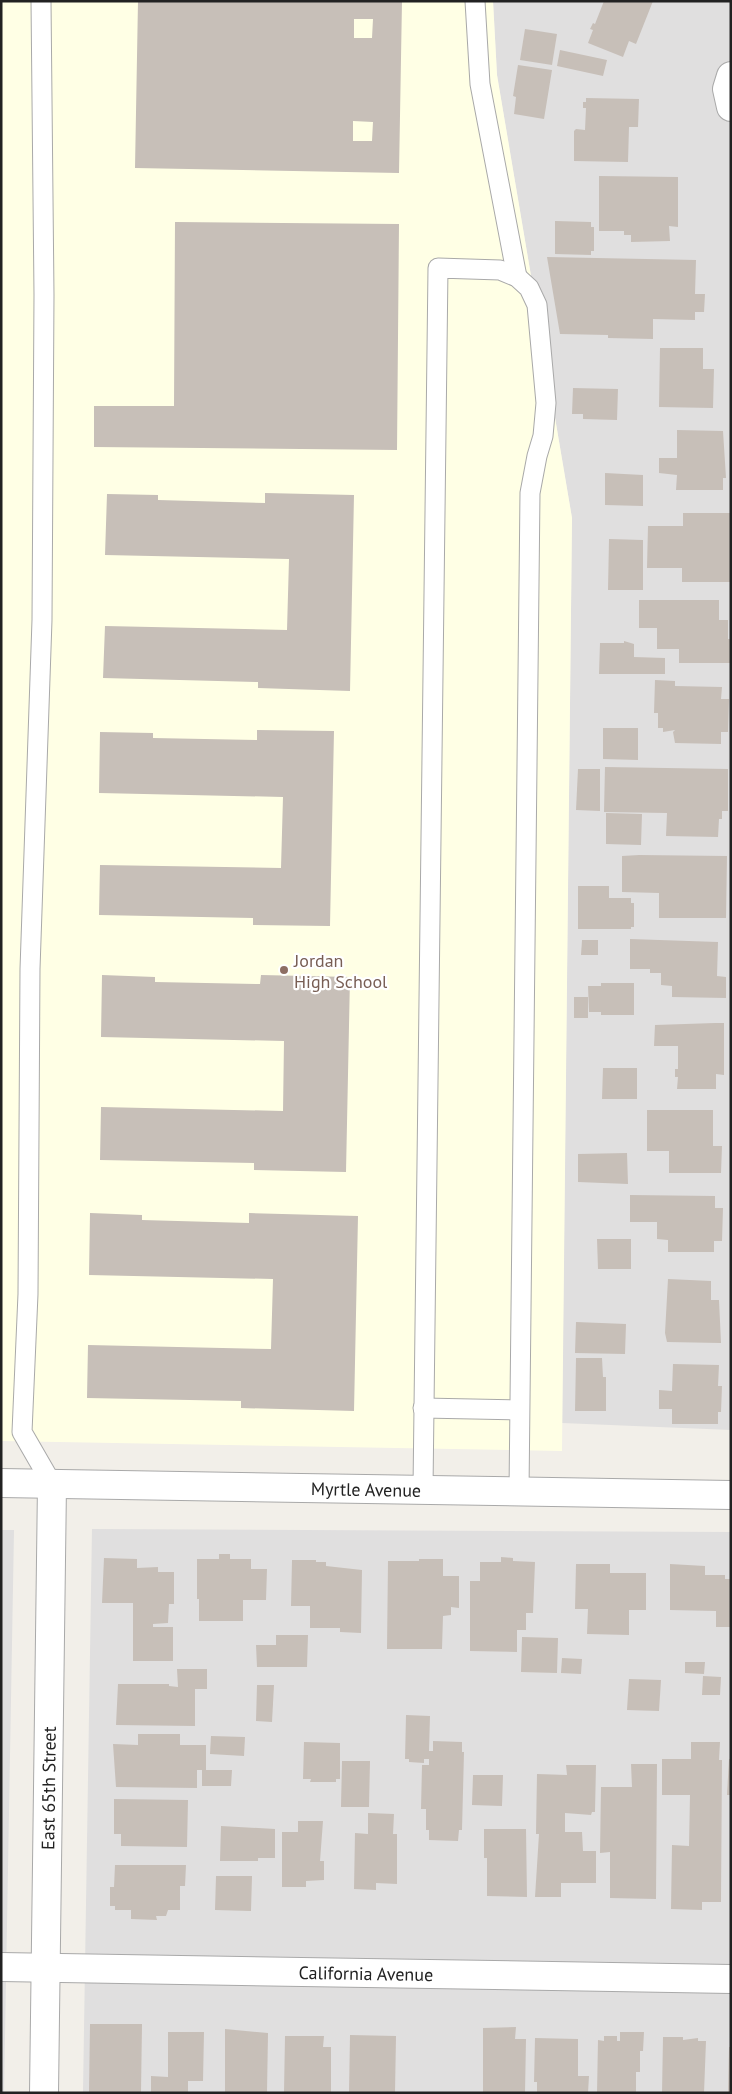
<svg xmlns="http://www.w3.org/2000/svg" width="732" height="2094" font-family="'PT Sans',sans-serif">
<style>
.residential{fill:#e0dfdf}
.education{fill:#ffffe5}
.building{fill:#c7bfb8;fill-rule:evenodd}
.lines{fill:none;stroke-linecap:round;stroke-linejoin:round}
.lane-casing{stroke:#a9a9a9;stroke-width:21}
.street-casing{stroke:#a9a9a9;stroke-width:30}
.lane{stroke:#fff;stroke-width:19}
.street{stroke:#fff;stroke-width:28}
.education-dot{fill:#8d6e63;stroke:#fff;stroke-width:2}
.labels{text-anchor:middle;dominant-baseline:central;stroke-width:4.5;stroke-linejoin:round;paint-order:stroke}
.education-label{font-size:18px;fill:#785e54;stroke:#fff;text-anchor:start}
.street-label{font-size:18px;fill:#222;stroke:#fff}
</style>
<rect width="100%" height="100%" fill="#f2efe9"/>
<g class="residential">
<path d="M493 1H731V1430L562 1423 572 518 497 75Z"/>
<path d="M92 1529 731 1532V2093H83Z"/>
<path d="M1 1530H14L4 2093H1Z"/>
</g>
<path class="education" d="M1 1H493L497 75 572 518 562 1451 1 1441Z"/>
<g class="building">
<path d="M138 1H402L399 173 135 168ZM354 19H373L372 38H354ZM353 121 373 122 372 141H353Z"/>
<path d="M604 1H653L636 44 629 41 623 57 588 43 593 30 590 29 593 23 595 24Z"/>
<path d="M525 29 557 34 552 65 520 60Z"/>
<path d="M560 50 607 60 603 76 557 66Z"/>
<path d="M518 65 552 70 544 119 514 114 516 97 513 96Z"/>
<path d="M586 98 639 99 638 127H629L628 162 574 161V131L576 129 585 130 586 108H583V102H586Z"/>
<path d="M599 176 678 177V227L669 226 670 241 631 242V235H624V231H599Z"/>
<path d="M555 221 591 222V227H594V251H591V255L555 254Z"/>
<path d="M175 222 399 224 397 450 94 447V406H174Z"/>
<path d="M547 257 696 260 695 294H705L704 312H695V320L653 319V339L608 338V335L560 334Z"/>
<path d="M660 348H703V369H714L713 408 659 407Z"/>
<path d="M573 388 618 389 617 420 583 419V414H572Z"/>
<path d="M677 430 723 431 726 478H723V490H676L677 475 659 473V458H677Z"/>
<path d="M605 473 643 475V506L605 505Z"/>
<path d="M265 493 354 495 350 691 258 688V682L103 678 105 626 287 630 289 559 105 555 107 494 158 495V500L265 503Z"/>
<path d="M683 513H731V582H682V568H647L648 526H683Z"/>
<path d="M609 539 643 540V590H608Z"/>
<path d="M639 600H719V620H728V639H731L730 663H679V649H657V628H639Z"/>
<path d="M624 641 634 644V657L665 658V674H599L600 643H624Z"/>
<path d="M655 680 675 681V686L722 687 721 699H729L728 732H721V744L675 743 673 732 675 730 663 732V728H658V713H654Z"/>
<path d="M603 728H638V760L603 759Z"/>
<path d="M257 730 334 731 330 926 253 925V918L99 915 100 865 281 868 283 797 99 793 100 732 153 733V738L257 740Z"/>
<path d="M605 767 728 769V811H722V819H719L718 837 666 836 667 813 604 812Z"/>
<path d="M578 769H600V811L576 810Z"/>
<path d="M606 813 642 814 641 845 606 844Z"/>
<path d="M639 855 727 856 726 918H659V893L622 892V856Z"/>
<path d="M578 886H609V898H631V903H634V927H631V929H578Z"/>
<path d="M630 939 718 942 717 976 726 977V998L672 997V986L661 985V973H650V969H630Z"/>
<path d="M582 940H598V955H581Z"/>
<path d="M102 975 155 977V982L260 984 261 975 350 977 346 1172 254 1170V1163L100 1160 101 1107 283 1111 284 1041 101 1037Z"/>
<path d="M601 983H634V1015H601V1012H589L588 986H601Z"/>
<rect x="574" y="997" width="14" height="21"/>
<path d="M715 1023H724V1075L716 1074V1089H677L678 1077H675V1069H678V1046H654L655 1025Z"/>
<path d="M603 1068H637V1099H602Z"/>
<path d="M647 1110H713V1146H722L721 1173H669V1151H647Z"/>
<path d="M627 1153 628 1184 578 1182V1154Z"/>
<path d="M630 1195 715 1196V1208H723L722 1241H714V1252H668V1240L657 1239V1222H630Z"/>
<path d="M90 1213 142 1215V1220L249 1223V1213L358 1216 354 1411 241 1408V1401L87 1398 88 1345 271 1349 273 1279 89 1275Z"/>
<path d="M597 1239H631V1269H598Z"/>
<path d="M668 1279 711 1281V1300H719L721 1343 667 1342 665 1333Z"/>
<path d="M576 1322 626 1324 625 1354 575 1353Z"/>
<path d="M576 1358H602L603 1377H606V1411H575Z"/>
<path d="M673 1364 719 1365 718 1386H722L721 1412H718V1424H672V1409H659V1390L672 1391Z"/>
<path d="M219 1554H230V1559H251V1569H267L266 1600H243V1621H199V1599H197V1559H219Z"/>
<path d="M501 1557 513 1558V1561L535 1562 533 1613H526V1630H517V1652L470 1651V1581H480V1562H501Z"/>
<path d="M104 1558 137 1559V1568L158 1567V1572H174V1604H169L168 1623 153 1624V1627H173V1661H133V1603H102Z"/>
<path d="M419 1559H443V1576H459V1608L451 1607V1615L443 1616 442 1649H387L388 1561H419Z"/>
<path d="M292 1560H316V1562H326V1566L362 1570 361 1633 340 1632V1628H310V1606H291Z"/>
<path d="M576 1564H610V1573H646V1610H629V1635L587 1634 588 1609H575Z"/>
<path d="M670 1564 705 1566V1575H725V1579H731V1627H716V1611L670 1610Z"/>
<path d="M276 1635H308L307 1667H257L256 1645H276Z"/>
<path d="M522 1637 558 1638 557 1673 521 1672Z"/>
<path d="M562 1658 582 1659 581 1674 561 1673Z"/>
<path d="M685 1662H705L704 1674 685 1673Z"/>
<path d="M177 1669H207V1689H195V1726L116 1725 118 1684H169V1686L178 1687Z"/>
<path d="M703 1676 721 1677 720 1695H702Z"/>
<path d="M629 1679 661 1680 659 1711 627 1710Z"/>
<path d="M257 1685H274L272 1722 256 1721Z"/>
<path d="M406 1715 430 1716 429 1751H433V1741L462 1742V1752H464L462 1830H459L458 1841 429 1840V1830H426V1809H421L422 1765H429V1759H424V1763L409 1762V1759H405Z"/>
<path d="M138 1734H180V1745H206V1770H232L231 1786H202V1770H197V1788L116 1787 113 1744 138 1745Z"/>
<path d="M211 1736 245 1737 244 1756 210 1754Z"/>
<path d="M304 1742 340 1743V1779H336V1782H310L311 1779H303Z"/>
<path d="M691 1742H720L719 1760H722L721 1902H702V1910L671 1909 672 1845 689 1846 690 1795H662V1759H691Z"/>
<path d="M729 1759H731V1795H727Z"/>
<path d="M342 1761H370L369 1807H341Z"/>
<path d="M631 1764H657L656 1899 610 1898V1852L600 1853 601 1787H632Z"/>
<path d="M566 1765H596L595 1812H592L591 1815 565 1813V1832H582L583 1851H596V1883H561V1897H535L539 1834H536L537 1774 567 1775Z"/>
<path d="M473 1775H503L502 1806 472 1805Z"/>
<path d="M114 1799 188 1800 187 1847 121 1846V1834H114Z"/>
<path d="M368 1813 394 1814 393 1834H397V1884L376 1883V1890L354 1889 355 1833 368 1834Z"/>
<path d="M298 1821H323L320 1861H324V1880L306 1881V1887H282V1832H298Z"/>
<path d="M221 1826 275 1829V1858H258V1861H220Z"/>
<path d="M484 1829H526L527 1897 487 1896V1858H484Z"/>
<path d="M115 1865H186L185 1886H180V1910H168L166 1916H156L157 1920 131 1919V1910H115V1906H110V1887H114Z"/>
<path d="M216 1876H252L251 1911 215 1910Z"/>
<path d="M90 2024H142L141 2093H89Z"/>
<path d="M516 2027 515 2039H526L525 2093H483V2028Z"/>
<path d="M225 2029 268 2033 267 2093H225Z"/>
<path d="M168 2032H204L203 2081H188V2093H151V2076L168 2077Z"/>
<path d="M620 2032H644L643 2051H640V2072H636V2093H597L598 2040 604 2041V2036H617V2041H620Z"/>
<path d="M350 2035 396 2036 395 2093H349Z"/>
<path d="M285 2036H324L323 2047H331V2093L284 2092Z"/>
<path d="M663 2037H683V2040L698 2038V2041H706L704 2093H662Z"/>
<path d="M535 2038 578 2039V2076H589L588 2093H537V2082H534Z"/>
<path d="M729 2047H731V2093H728Z"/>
</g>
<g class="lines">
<defs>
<g id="lane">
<path d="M41 1 44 295 42 620 30 969 28 1294 22 1432 52 1484"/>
<path d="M475 1 480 84 517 277"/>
<path d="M423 1408 519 1410"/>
<path d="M423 1489 438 268 500 270 517 277 529 288 537 305 546 403 543 436 537 456 530 493 519 1491"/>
</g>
<g id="street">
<path d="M731 76 727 89 731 107"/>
<path id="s1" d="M1 1483 731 1495"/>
<path id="s2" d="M1 1967 731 1979"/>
<path id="s3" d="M44 2093 52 1484"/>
</g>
</defs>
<use href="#lane" class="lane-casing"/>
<use href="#street" class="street-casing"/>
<use href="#lane" class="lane"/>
<use href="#street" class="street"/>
</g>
<circle class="education-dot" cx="284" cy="970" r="5"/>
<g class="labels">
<g class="education-label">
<text x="294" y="960">Jordan<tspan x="294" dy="21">High School</tspan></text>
</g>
<g class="street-label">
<text stroke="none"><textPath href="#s1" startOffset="365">Myrtle Avenue</textPath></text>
<text stroke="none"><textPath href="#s3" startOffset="305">East 65th Street</textPath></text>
<text stroke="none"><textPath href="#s2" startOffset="365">California Avenue</textPath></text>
</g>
</g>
<rect width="732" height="2094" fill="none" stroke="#222222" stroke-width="5"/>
</svg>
